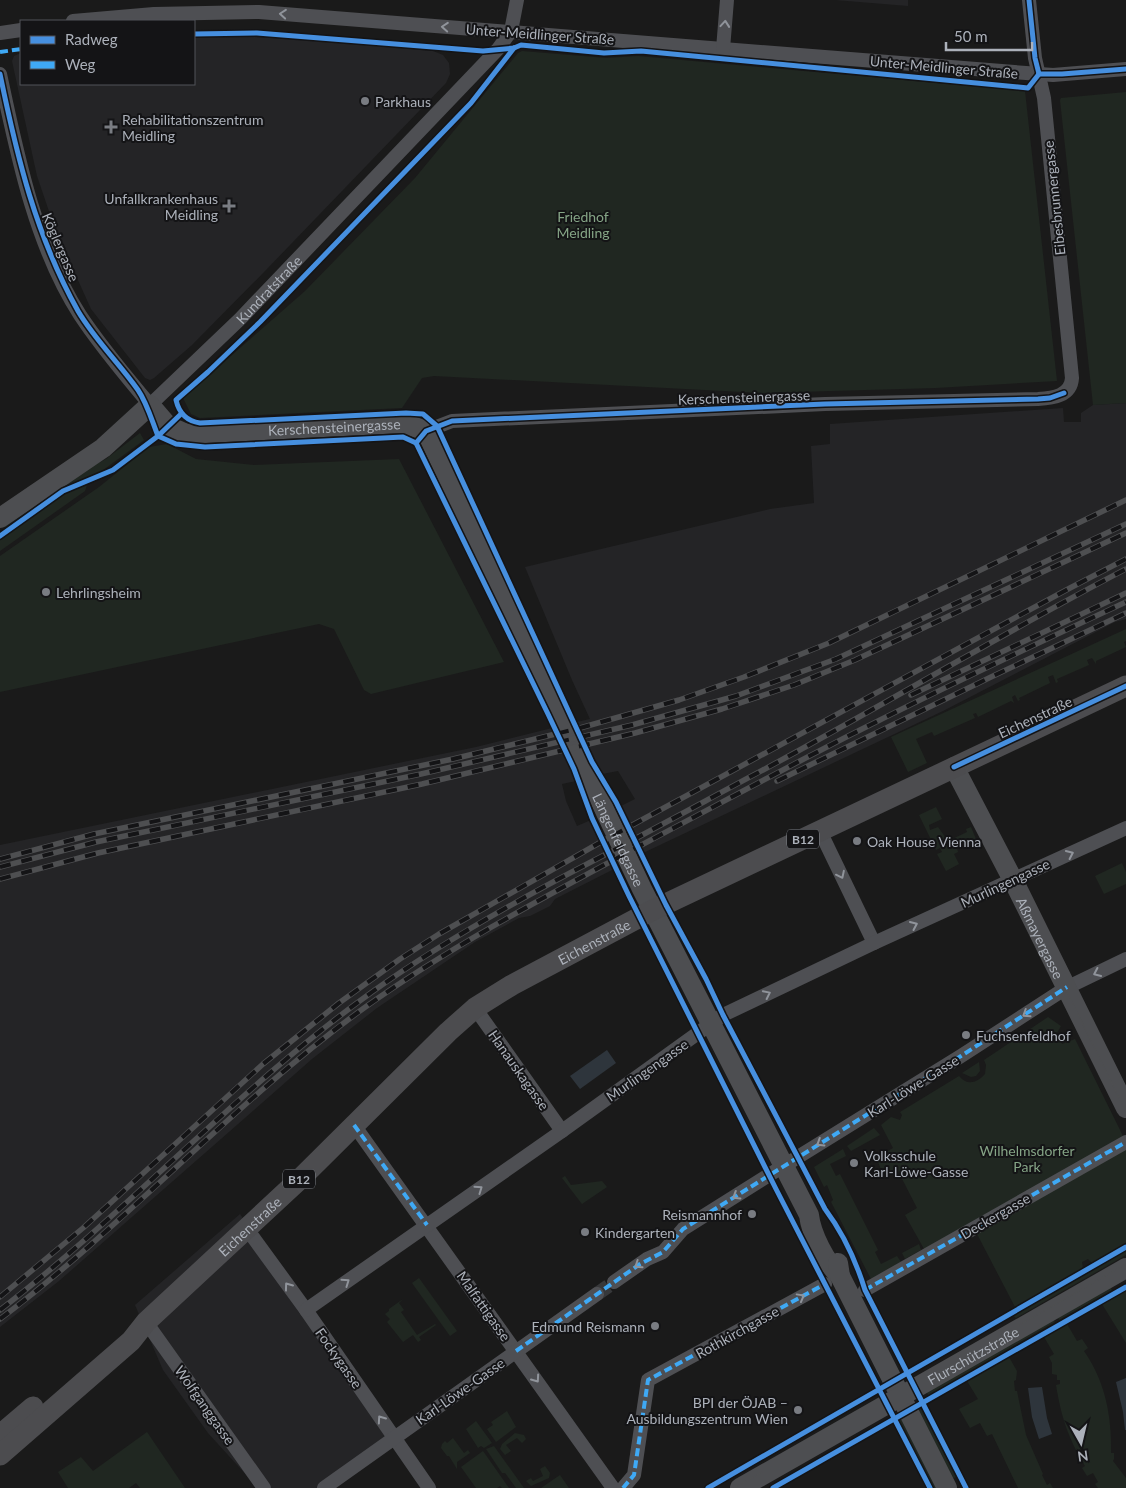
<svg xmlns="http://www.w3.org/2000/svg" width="1126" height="1488" font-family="Lato,sans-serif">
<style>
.built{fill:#242426}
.green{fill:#202721}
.water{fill:#2e353c}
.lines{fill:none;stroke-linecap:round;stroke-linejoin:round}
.street-tunnel{stroke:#37383a;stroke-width:14;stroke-dasharray:14 7;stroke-linecap:butt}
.street{stroke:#4e4f53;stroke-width:14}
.secondary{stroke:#4d4e51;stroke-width:20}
.primary{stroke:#4c4c4f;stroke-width:21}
.tram{stroke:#4e4f51;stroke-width:1}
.rail-casing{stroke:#4e4f51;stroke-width:5.5}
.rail{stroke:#141416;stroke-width:4;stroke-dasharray:11;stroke-linecap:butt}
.quiet{stroke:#3fa9f5;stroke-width:4;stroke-dasharray:8 4;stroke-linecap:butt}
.cycleway-casing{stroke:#141416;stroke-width:8}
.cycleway{stroke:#468fdf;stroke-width:5}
.oneway{stroke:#90949b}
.poi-dot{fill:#797c82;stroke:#141416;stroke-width:2}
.labels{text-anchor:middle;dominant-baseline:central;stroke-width:4;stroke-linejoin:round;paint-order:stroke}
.shield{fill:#141416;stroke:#7e8289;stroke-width:1}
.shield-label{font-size:12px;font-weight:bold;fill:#acb1ba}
.street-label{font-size:14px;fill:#acb1ba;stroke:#141416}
.poi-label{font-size:14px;fill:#acb1ba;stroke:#141416;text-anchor:start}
.park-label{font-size:14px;fill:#85a486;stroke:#141416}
</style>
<rect width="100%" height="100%" fill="#1a1a1a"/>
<g class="built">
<path d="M835 0H908V6Z"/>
<path d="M233 36 316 40 433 51 443 55 449 63 450 74 446 83 265 271 192 345 154 378 150 380 145 378 91 309 55 229 37 176 12 61 14 56 21 53V84H194V37Z"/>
<path d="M1126 403V619L1115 622 943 711 643 853 621 806 635 799 618 771 602 774 577 722 590 719 572 680 525 567 770 509 814 503 811 446 830 444V424L1063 408 1064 422H1081V413L1093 405Z"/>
<path d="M552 728 576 781 562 784 566 801 577 826 591 820 614 869 555 899 550 906 530 916 519 918 475 942 377 1008 312 1059 59 1281 0 1327V845L476 747Z"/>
<path d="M240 1214 394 1438 324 1488H258L208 1433 163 1370 135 1305Z"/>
</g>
<g class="green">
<path d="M522 51 606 58 638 56 1025 91 1057 381 936 388 762 393 434 376 422 378 402 408 200 418 191 414 183 398 305 291 415 178 518 53Z"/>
<path d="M1126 92V403L1093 405 1060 100 1061 98Z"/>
<path d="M140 433 144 440 95 476 62 489 6 529 3 525 70 478 106 459Z"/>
<path d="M167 444 196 459 254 465 399 459 504 662 371 694 364 690 334 629 319 624 0 692V556L99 487 149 447Z"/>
<path d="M87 485 85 491 0 551V540L65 493Z"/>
<path d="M1126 629V641L1124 642 1126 647 1096 661V664L1092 658 1087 660 1089 665 1057 679 1058 682 1056 683 1053 675 1048 677 1050 683 1019 698 1020 700 1018 701 1015 695 1012 697 1014 703 1011 701 978 717 976 713 973 714 975 718 934 736 932 732 916 739 927 763 908 772 891 737Z"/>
<path d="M936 807 942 819 929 825 930 830 938 827 948 841 967 832 966 829 971 827 976 839 957 848 958 852 954 854 959 864 946 871 937 854 942 852 940 848 936 850 919 815Z"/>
<path d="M1122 863 1126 872V884L1104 894 1095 876Z"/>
<path d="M1048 1017 1061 1026 1057 1033 1062 1044 1075 1039 1123 1136 1117 1142 1126 1147V1244L1092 1263 1088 1259 1082 1262 1083 1269 1015 1307 977 1234 924 1249 905 1215 917 1208 898 1171 884 1177 878 1162 880 1160 879 1156 893 1148 881 1125 891 1117 900 1120 902 1115 900 1112 959 1076C967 1086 977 1083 985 1074L986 1065 984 1060Z"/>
<path d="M979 1062 980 1071 976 1076 971 1077 962 1073Z"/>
<path d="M874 1128 880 1135 851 1151 847 1146Z"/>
<path d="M843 1149 846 1156 830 1164 836 1176 840 1174 878 1250 875 1252 881 1264 897 1256 901 1262 871 1279 831 1202 833 1200 827 1185 824 1187 814 1167Z"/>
<path d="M565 1176 571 1185 602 1181 607 1187 582 1204 562 1178Z"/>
<path d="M919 1244 921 1250 905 1259 902 1253Z"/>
<path d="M1126 1251V1255L1016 1318 1013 1316Z"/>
<path d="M419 1278 457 1331 450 1336 412 1283Z"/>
<path d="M1110 1287 1112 1290 1059 1320 1058 1318Z"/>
<path d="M1126 1290V1343L1102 1304Z"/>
<path d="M403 1299 399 1303 404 1310 401 1312 417 1335 435 1324 436 1325 419 1337 421 1340 418 1342 413 1335 403 1342 387 1322 390 1319 385 1314 389 1311V1309Z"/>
<path d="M1053 1320 1055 1322 928 1395 927 1392Z"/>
<path d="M1067 1324 1077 1341 1082 1339 1088 1348 1084 1351C1105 1381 1112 1416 1111 1453H1114V1459L1113 1461 1126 1478V1488H1098L1095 1484 1098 1482 1093 1473 1087 1476 1082 1468 1085 1466C1068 1438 1061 1416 1056 1385L1060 1384V1380H1057V1375L1052 1374V1363L1049 1357 1054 1354 1044 1337Z"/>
<path d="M1009 1357 1017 1371 1016 1380 1014 1381 1015 1391H1017L1026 1435 1043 1474 1042 1475 1047 1485 1050 1483 1053 1488H1018L992 1434 987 1436 980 1423 970 1428 959 1409 978 1399 967 1381Z"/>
<path d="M920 1407 956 1477 952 1479 916 1410Z"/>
<path d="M507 1411 516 1427 496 1442 487 1429 493 1425 491 1422Z"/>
<path d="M901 1418 938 1488H932L898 1422Z"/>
<path d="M476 1421 492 1443 484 1448 481 1446 478 1448 466 1429Z"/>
<path d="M147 1432 185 1488H140L136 1483 129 1488H68L58 1472 81 1457 93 1471Z"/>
<path d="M515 1433 524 1435 526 1439 522 1443 517 1438 506 1445 511 1451 505 1455 500 1449 502 1444Z"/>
<path d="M453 1438 464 1453 468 1450 470 1453 457 1462V1469L449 1456H447L441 1448 442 1444 445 1441 447 1443Z"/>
<path d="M494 1446 524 1488H516L505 1473H502L486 1449Z"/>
<path d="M483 1451 509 1488H502L500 1486 497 1488H476L461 1467Z"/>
<path d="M545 1466 550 1473 549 1478 531 1486 526 1481 531 1478 533 1481 543 1476 540 1469Z"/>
<path d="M560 1475 569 1488H541Z"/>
</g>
<g class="water">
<path d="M607 1050 616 1063 580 1089 570 1076Z"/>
<path d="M1126 1378V1430H1125L1123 1412 1116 1382Z"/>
<path d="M1042 1387 1047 1418 1052 1434 1039 1439 1032 1417 1028 1388Z"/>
</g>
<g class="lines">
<path class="street-tunnel" d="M597 1294 614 1282"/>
<g class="street">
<path d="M73 21 154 14 259 12 1026 73 1053 75 1126 69"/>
<path d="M0 33 21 30"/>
<path d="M723 49 727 0"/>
<path id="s1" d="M0 74C17 154 35 245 80 315 101 347 126 376 150 405L240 319 498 49 511 31 517 0"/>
<path d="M426 431 452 421 825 404 1038 399C1053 398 1071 396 1072 378L1044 98 1035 58 1029 0"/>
<path d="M820 831 874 943"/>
<path d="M475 1008 562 1131"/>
<path d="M354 1125 613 1488"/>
<path d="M247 1229 306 1310 429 1488"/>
<path d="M614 1282 647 1259 663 1252 683 1229 769 1175 961 1056 1066 988 1126 959"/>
<path d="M865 1290 1126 1142"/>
<path d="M306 1310 562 1131 723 1015 874 943 1126 828"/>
<path d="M146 1322 264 1488"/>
<path d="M324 1488 597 1294"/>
<path d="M623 1488 634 1475 648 1380 825 1284"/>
</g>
<g class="secondary">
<path id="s2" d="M0 518 103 448 150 405 168 426 186 434 403 423 426 431 642 889 809 1215C811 1234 826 1263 840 1276"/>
<path d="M954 767 1013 880 1126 1108"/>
<path d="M838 1263 840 1276 947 1488"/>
<path id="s3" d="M740 1488 1126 1268"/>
</g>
<g class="primary">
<path d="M0 1435 33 1407"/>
<path id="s4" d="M0 1455 131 1341 146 1322 301 1178 448 1032 475 1008 512 985 653 910 1126 686"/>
</g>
<g class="tram">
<path id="s5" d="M1126 684 981 753 972 761 967 769 965 780 967 795 1012 880 1126 1112"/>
<path d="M734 1488 1126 1264"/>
</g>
<defs>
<g id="rail">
<path d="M911 695 1126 593"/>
<path d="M777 781 991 677 1126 613"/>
<path d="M0 859 94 834 453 759 580 728 679 700 744 677 829 643 1126 500"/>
<path d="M0 867 96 842 421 774 632 725 736 696 836 659 1126 524"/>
<path d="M0 879 98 853 422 784 635 733 722 709 794 685 855 660 1126 533"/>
<path d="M0 1297 83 1228 263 1064 339 1003 400 959 439 934 601 842 1070 588 1126 559"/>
<path d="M0 1310C130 1210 239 1087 372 992 441 943 514 902 589 863 647 833 705 801 763 770 884 705 1003 633 1126 569"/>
<path d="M0 1319C128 1223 234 1102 364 1008 454 944 552 893 649 841 723 802 796 762 870 725 955 682 1040 642 1126 602"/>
</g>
</defs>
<use href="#rail" class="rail-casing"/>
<use href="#rail" class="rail"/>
<g class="quiet">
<path d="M0 52 21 49"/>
<path d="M354 1125 427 1225"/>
<path d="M865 1290 1126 1142"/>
<path d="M516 1351 640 1264 663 1252 683 1229 961 1056 1067 987"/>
<path d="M623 1488 634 1475 648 1380 825 1284"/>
</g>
<defs>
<g id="cycleway">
<path d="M1029 0 1035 58 1039 74"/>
<path d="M194 34 257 33 483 51 514 48 521 45 604 53 641 51 1028 88 1039 74"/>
<path d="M514 48 471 103 260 322 208 372 176 400C179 413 186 421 200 423L406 413 423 414 437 426 592 762 616 802 666 905 706 979 723 1015 825 1209C843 1233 856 1261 865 1290L966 1488"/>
<path d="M0 74C17 157 36 236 78 311 95 340 119 363 138 390 147 403 152 421 158 436L176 444 205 447 403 437 416 443 548 714 574 769 592 818 629 896 776 1189 930 1488"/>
<path d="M1039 74H1062L1126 69"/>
<path d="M416 443 426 431 452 421 825 404 1038 399 1050 398 1064 393"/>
<path d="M0 536 63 491 113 470 158 436 181 414"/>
<path d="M954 767 1126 686"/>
<path d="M708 1488 1126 1247"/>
<path d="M773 1488 1126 1287"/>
</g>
</defs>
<use href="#cycleway" class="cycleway-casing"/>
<use href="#cycleway" class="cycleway"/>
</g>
<defs><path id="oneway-chevron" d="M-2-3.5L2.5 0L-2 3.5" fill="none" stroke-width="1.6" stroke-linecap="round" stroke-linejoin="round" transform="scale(1.25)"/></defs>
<g class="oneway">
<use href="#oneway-chevron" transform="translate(283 14) rotate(-175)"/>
<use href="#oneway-chevron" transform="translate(725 24) rotate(-85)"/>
<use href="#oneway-chevron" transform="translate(445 27) rotate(-176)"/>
<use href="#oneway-chevron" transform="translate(1070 854) rotate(-25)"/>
<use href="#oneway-chevron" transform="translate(841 875) rotate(64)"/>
<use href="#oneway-chevron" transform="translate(914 925) rotate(-24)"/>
<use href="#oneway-chevron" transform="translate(1097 973) rotate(155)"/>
<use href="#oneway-chevron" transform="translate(767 994) rotate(-26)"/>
<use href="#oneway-chevron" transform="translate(1026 1014) rotate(147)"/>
<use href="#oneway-chevron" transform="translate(820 1143) rotate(148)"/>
<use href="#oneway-chevron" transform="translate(479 1189) rotate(-35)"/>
<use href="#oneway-chevron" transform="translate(736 1196) rotate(148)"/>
<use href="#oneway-chevron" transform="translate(638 1265) rotate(146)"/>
<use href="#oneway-chevron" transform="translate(346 1282) rotate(-35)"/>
<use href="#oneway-chevron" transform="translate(288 1286) rotate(-126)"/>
<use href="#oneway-chevron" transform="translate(801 1297) rotate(-29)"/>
<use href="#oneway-chevron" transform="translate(536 1379) rotate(55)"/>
<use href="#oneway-chevron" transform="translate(381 1419) rotate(-125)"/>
</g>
<g class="poi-dot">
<circle cx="365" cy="101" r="5"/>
<path d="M108.5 119.5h5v5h5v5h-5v5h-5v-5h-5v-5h5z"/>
<path d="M226.5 198.5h5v5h5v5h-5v5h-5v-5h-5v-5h5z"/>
<circle cx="46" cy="592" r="5"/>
<circle cx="857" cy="841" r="5"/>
<circle cx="966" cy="1035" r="5"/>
<circle cx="854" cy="1163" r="5"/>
<circle cx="752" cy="1214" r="5"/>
<circle cx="585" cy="1232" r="5"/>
<circle cx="655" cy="1326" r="5"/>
<circle cx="798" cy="1410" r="5"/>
</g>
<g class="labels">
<g class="shield">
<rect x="787" y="829.5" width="32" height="19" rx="4"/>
<rect x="283" y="1169.5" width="32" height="19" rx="4"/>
</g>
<g class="shield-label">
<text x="803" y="839">B12</text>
<text x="299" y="1179">B12</text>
</g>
<g class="street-label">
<text transform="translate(540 34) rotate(4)">Unter-Meidlinger Straße</text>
<text transform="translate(944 67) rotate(5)">Unter-Meidlinger Straße</text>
<text transform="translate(1054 198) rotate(-96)">Eibesbrunnergasse</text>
<text transform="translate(61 247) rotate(67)">Köglergasse</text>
<text stroke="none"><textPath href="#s1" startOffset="535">Kundratstraße</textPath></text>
<text transform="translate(744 397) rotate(-2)">Kerschensteinergasse</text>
<text stroke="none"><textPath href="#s2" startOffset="384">Kerschensteinergasse</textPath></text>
<text transform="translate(1035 717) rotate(-25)">Eichenstraße</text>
<text stroke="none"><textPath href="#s2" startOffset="929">Längenfeldgasse</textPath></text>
<text transform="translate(1005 883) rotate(-25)">Murlingengasse</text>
<text stroke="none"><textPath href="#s5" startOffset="369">Aßmayergasse</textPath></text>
<text stroke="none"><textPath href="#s4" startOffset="789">Eichenstraße</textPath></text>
<text transform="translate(519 1070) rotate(55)">Hanauskagasse</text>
<text transform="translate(647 1070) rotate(-35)">Murlingengasse</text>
<text transform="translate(913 1086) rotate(-32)">Karl-Löwe-Gasse</text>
<text transform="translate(995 1216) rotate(-30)">Deckergasse</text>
<text stroke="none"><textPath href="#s4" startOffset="339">Eichenstraße</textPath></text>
<text transform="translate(484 1306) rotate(55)">Malfattigasse</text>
<text transform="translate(737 1332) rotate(-29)">Rothkirchgasse</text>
<text stroke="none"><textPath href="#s3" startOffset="268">Flurschützstraße</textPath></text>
<text transform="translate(339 1358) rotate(55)">Fockygasse</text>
<text transform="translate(460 1391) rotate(-35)">Karl-Löwe-Gasse</text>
<text transform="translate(205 1405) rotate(55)">Wolfganggasse</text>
</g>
<g class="poi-label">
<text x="375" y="101">Parkhaus</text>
<text x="122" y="119">Rehabilitationszentrum<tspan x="122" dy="16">Meidling</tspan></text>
<text x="218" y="198" text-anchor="end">Unfallkrankenhaus<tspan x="218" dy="16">Meidling</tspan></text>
<text x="56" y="592">Lehrlingsheim</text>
<text x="867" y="841">Oak House Vienna</text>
<text x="976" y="1035">Fuchsenfeldhof</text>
<text x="864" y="1155">Volksschule<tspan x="864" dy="16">Karl-Löwe-Gasse</tspan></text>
<text x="742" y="1214" text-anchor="end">Reismannhof</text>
<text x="595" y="1232">Kindergarten</text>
<text x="645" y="1326" text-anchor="end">Edmund Reismann</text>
<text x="788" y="1402" text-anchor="end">BPI der ÖJAB –<tspan x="788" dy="16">Ausbildungszentrum Wien</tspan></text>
</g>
<g class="park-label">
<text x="583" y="216">Friedhof<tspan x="583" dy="16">Meidling</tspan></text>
<text x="1027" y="1150">Wilhelmsdorfer<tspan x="1027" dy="16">Park</tspan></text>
</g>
</g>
<rect x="20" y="20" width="175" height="65" fill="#141416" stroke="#515358"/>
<rect x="30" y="36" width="25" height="8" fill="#468fdf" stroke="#515358"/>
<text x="65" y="45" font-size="15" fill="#acb1ba">Radweg</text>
<rect x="30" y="61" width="25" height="8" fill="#3fa9f5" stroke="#515358"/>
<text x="65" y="70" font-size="15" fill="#acb1ba">Weg</text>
<g transform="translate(1081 1443) rotate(172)" stroke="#141416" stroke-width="4" paint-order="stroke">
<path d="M0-4L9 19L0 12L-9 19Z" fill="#acb1ba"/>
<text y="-8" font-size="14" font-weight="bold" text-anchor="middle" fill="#acb1ba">N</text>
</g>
<path d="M946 42v8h86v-8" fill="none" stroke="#acb1ba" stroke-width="2.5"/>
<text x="954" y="42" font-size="15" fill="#acb1ba" stroke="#141416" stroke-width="4" paint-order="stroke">50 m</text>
</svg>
